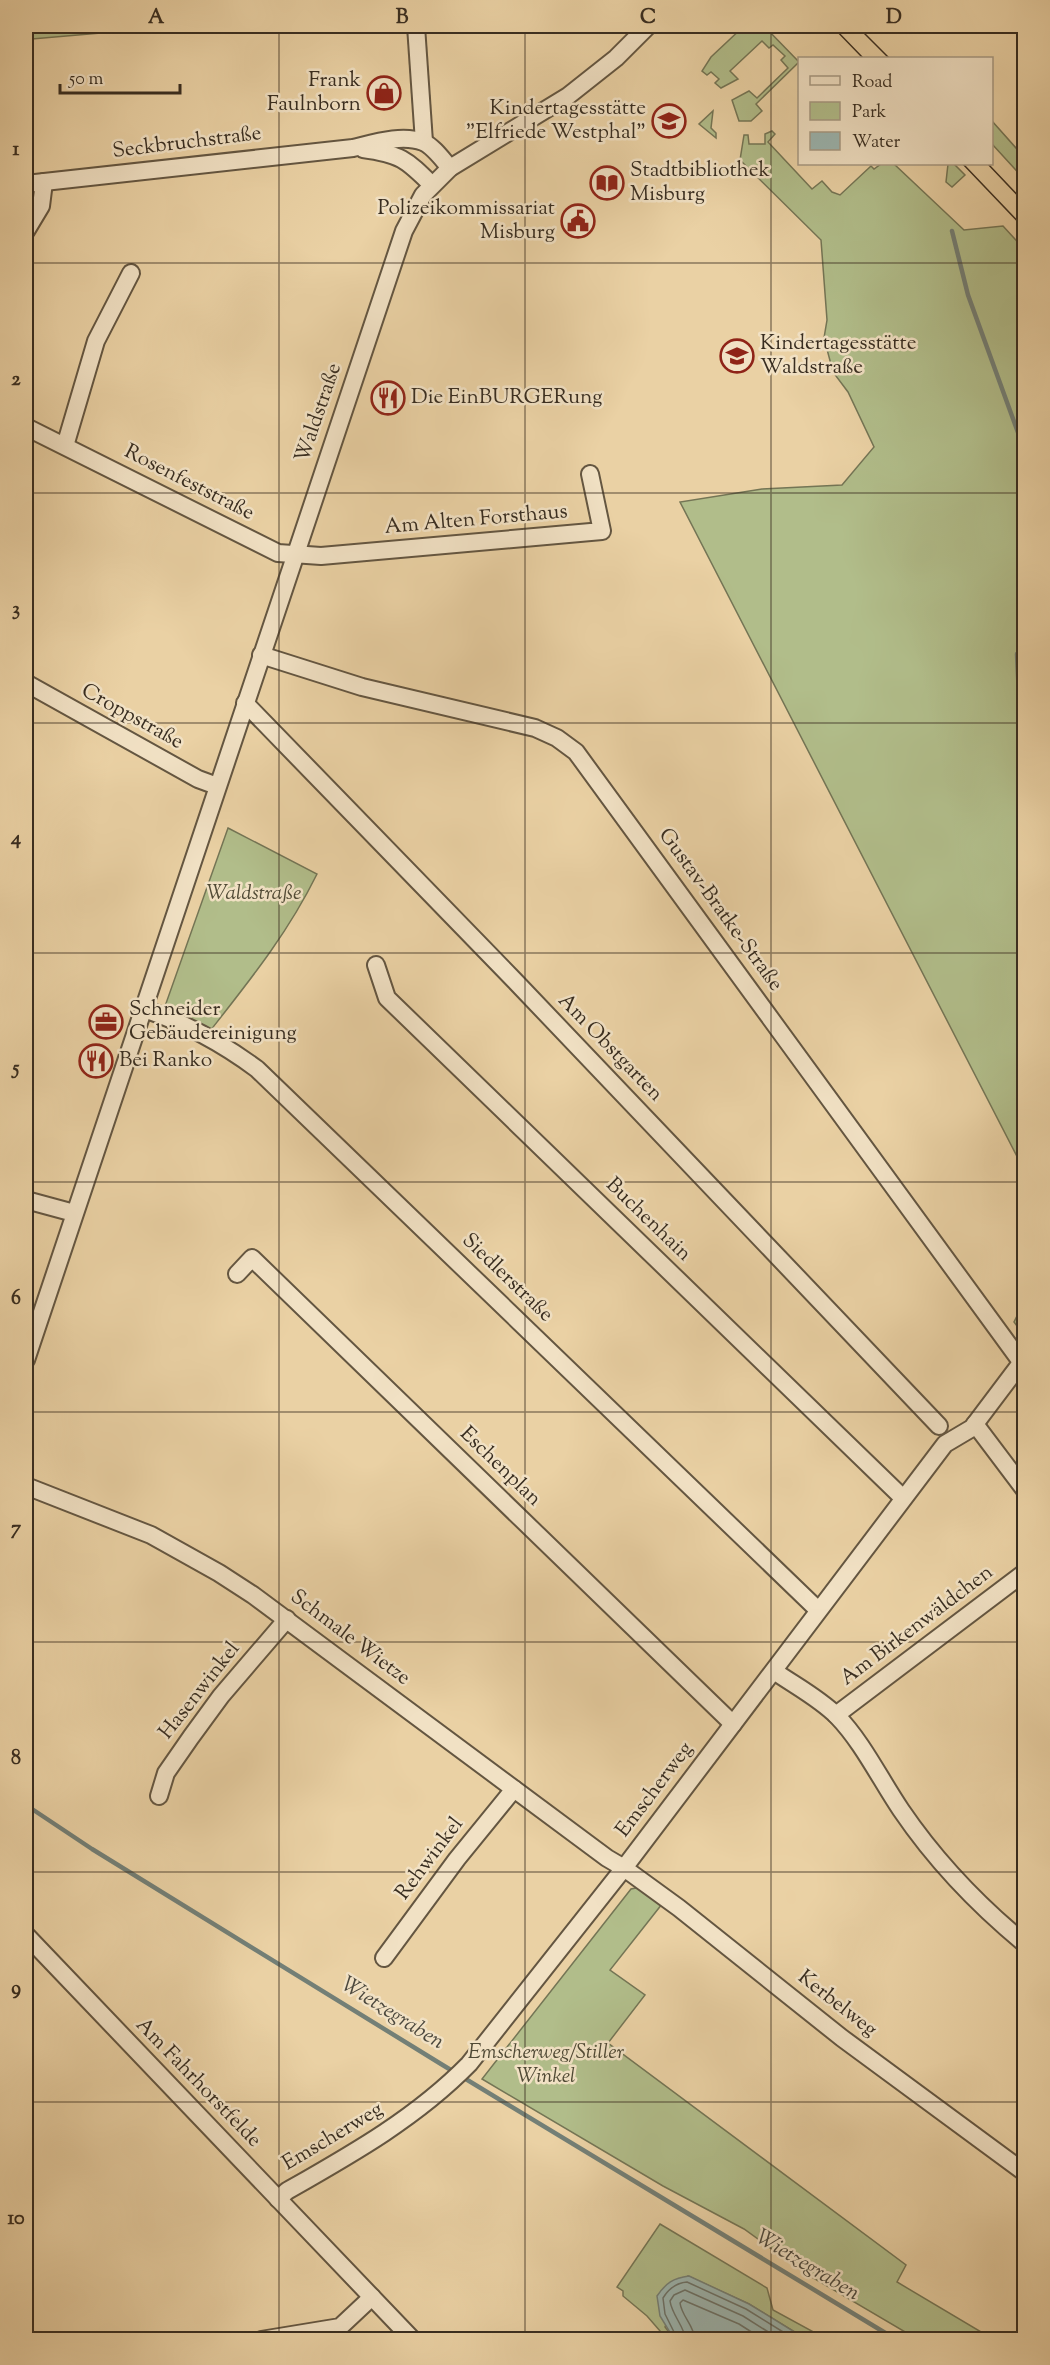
<svg xmlns="http://www.w3.org/2000/svg" width="1050" height="2365" font-family="'Sorts Mill Goudy',serif">
<style>
.green{fill:#b1bd8a;stroke:#747555;stroke-width:1.5}
.water{fill:#9bb5b0;stroke:#737f76;stroke-width:1.5}
.lines{fill:none;stroke-linecap:round;stroke-linejoin:round}
.shore{stroke:#6a7168;stroke-width:1.5}
.stream{stroke:#737f76;stroke-width:4.5}
.street-casing{stroke:#645641;stroke-width:20}
.street{stroke:#f1e1c4;stroke-width:16}
.tram{stroke:#382d20;stroke-width:1.5}
.grid{fill:none;stroke:#382d20;stroke-width:1.5;stroke-opacity:0.55}
.labels{text-anchor:middle;dominant-baseline:central;stroke-width:5;stroke-linejoin:round;paint-order:stroke}
.poi-label{font-size:21px;fill:#382d20;stroke:#f1e1c4;text-anchor:start}
.street-label{font-size:21px;fill:#382d20;stroke:#f1e1c4}
.park-label{font-size:21px;font-style:italic;fill:#504a35;stroke:#f1e1c4}
.water-label{font-size:22px;font-style:italic;fill:#4c483d;stroke:#f1e1c4}
.neatline{fill:none;stroke:#382d20;stroke-width:2}
.grid-label{font-size:20px;text-anchor:middle;font-weight:bold;fill:#382d20}
</style>
<rect width="100%" height="100%" fill="#ead1a4"/>
<filter id="stains"><feTurbulence type="fractalNoise" baseFrequency=".00333" numOctaves="4"/><feColorMatrix values="0 0 0 0 .2 0 0 0 0 .09 0 0 0 0 .02 0 0 0 .5 -.17"/></filter>
<radialGradient id="worn" r=".72"><stop offset=".6" stop-color="#630" stop-opacity="0"/><stop offset="1" stop-color="#630" stop-opacity=".3"/></radialGradient>
<g class="green">
<path d="M29 26H182L32 39 27 32Z"/>
<path d="M744 26H764L799 62 756 104 762 111 751 121H739L732 100 749 91 757 98 788 68 781 60 785 56 773 45 769 48 762 41 730 71 738 79 721 88 715 83 719 79 711 72 707 75 702 71 711 57Z"/>
<path d="M713 111 711 128 716 133V138L699 124Z"/>
<path d="M992 121 1024 157V179L992 144Z"/>
<path d="M772 131 775 134 768 142 812 189 822 181 832 192 840 195 871 166 874 169 881 164H894L964 230 1003 226 1024 249V1170L680 502 762 489 842 485 874 447 848 392 833 372 824 338 827 320 821 240 740 160 744 135H748L749 144H765V134Z"/>
<path d="M948 164H954L965 175 952 187 946 182Z"/>
<path d="M228 828 317 874C288 933 250 980 210 1031L164 1009Z"/>
<path d="M1024 1302V1332L1022 1333 1014 1322Z"/>
<path d="M641 1887 662 1904 610 1970 645 1995 608 2043 906 2265 897 2282 993 2339H917L805 2273 744 2229 663 2186 482 2079 631 1889Z"/>
<path d="M660 2224 767 2288 773 2310 821 2336 823 2339H806L749 2304 688 2276 665 2327 674 2339H667L647 2316 623 2296V2291L617 2287Z"/>
</g>
<path class="water" d="M689 2276 749 2304 806 2339H674L660 2316 657 2296C666 2283 673 2278 689 2276Z"/>
<g class="lines">
<g class="shore">
<path d="M678 2340 665 2314 663 2298C669 2288 676 2283 687 2282L746 2309 796 2340"/>
<path d="M686 2340C684 2326 672 2315 670 2301L674 2295 685 2290 743 2316 781 2340"/>
<path d="M695 2340C694 2325 682 2317 680 2303L683 2300 739 2324 764 2340"/>
</g>
<g class="stream">
<path d="M952 231 968 295 1024 449"/>
<path d="M1019 643 1024 625"/>
<path d="M1017 654 1024 802"/>
<path d="M26 1805 92 1849 441 2064 897 2340"/>
</g>
<defs>
<g id="street">
<path d="M416 26 424 142"/>
<path d="M363 149C400 154 406 159 432 185"/>
<path d="M26 184 353 148C374 143 402 134 423 142 433 146 443 160 450 168"/>
<path d="M26 231 41 206 44 182"/>
<path d="M26 427 278 553 321 556 602 531 590 474"/>
<path d="M65 446 96 341 131 273"/>
<path d="M261 655 362 687 535 728 557 738 576 752 1022 1363"/>
<path d="M26 683 198 779 217 786"/>
<path d="M245 703 515 981 939 1426"/>
<path d="M376 965 387 998 903 1498"/>
<path d="M144 1009C185 1023 222 1043 257 1069L818 1610"/>
<path d="M26 1200 74 1213"/>
<path d="M237 1274 252 1258 733 1724"/>
<path d="M26 1360 404 231 423 195 450 168 568 96 616 58 648 26"/>
<path d="M975 1424 1024 1489"/>
<path d="M26 1486 151 1535 219 1573 253 1595 607 1858 624 1868 679 1908 842 2038 1024 2172"/>
<path d="M774 1671C794 1685 819 1698 837 1716 863 1743 880 1779 901 1810 935 1860 978 1905 1024 1943"/>
<path d="M836 1715 1024 1573"/>
<path d="M159 1796 166 1773 191 1737 221 1696 287 1619"/>
<path d="M26 1935 413 2340"/>
<path d="M384 1958 457 1859 514 1789"/>
<path d="M278 2199 287 2191C352 2154 416 2118 469 2064L624 1868 945 1444 972 1428 1024 1359"/>
<path d="M261 2340 340 2327 372 2297"/>
</g>
</defs>
<use href="#street" class="street-casing"/>
<use href="#street" class="street"/>
<g class="tram">
<path d="M832 26 863 58"/>
<path d="M857 26 889 58"/>
<path d="M963 164 1024 228"/>
<path d="M988 164 1024 202"/>
</g>
</g>
<path class="grid" d="M279 26V2340M525 26V2340M771 26V2340M26 263H1024M26 493H1024M26 723H1024M26 953H1024M26 1182H1024M26 1412H1024M26 1642H1024M26 1872H1024M26 2102H1024"/>
<defs>
<symbol id="shop-ring" viewBox="-11 -11 22 22"><circle r="9.5" fill="#f1e1c4" stroke="#8f2418" stroke-width="1.5"/><path d="M-5-2.5h2.3a2.7 3.5 0 0 1 5.4 0H5L5.5 6h-11ZM-1.5-2.5h3a1.5 2.3 0 0 0-3 0Z" fill="#8f2418"/></symbol>
<symbol id="school-ring" viewBox="-11 -11 22 22"><circle r="9.5" fill="#f1e1c4" stroke="#8f2418" stroke-width="1.5"/><path d="M0-5L7-2L0 1L-7-2ZM-4 1L0 2.5L4 1V4Q0 6-4 4Z" fill="#8f2418"/></symbol>
<symbol id="library-ring" viewBox="-11 -11 22 22"><circle r="9.5" fill="#f1e1c4" stroke="#8f2418" stroke-width="1.5"/><path d="M-6-4Q-3-5.5-.7-3.5V5Q-3 3-6 4ZM6-4Q3-5.5 .7-3.5V5Q3 3 6 4Z" fill="#8f2418"/></symbol>
<symbol id="civic-ring" viewBox="-11 -11 22 22"><circle r="9.5" fill="#f1e1c4" stroke="#8f2418" stroke-width="1.5"/><path d="M-.6-6.5H3V-4.5H.6V-3L4-1V1h2V6H-6V1h2V-1L-.6-3ZM-1.2 2.5V6h2.4V2.5Z" fill="#8f2418"/></symbol>
<symbol id="restaurant-ring" viewBox="-11 -11 22 22"><circle r="9.5" fill="#f1e1c4" stroke="#8f2418" stroke-width="1.5"/><path d="M-5-6h1v4h1v-4h1v4h1v-4h1v5L-1.5 .5V6h-2V.5L-5-1ZM5-6V6H3V1.5H1.5Q1.5-4 5-6Z" fill="#8f2418"/></symbol>
<symbol id="office-ring" viewBox="-11 -11 22 22"><circle r="9.5" fill="#f1e1c4" stroke="#8f2418" stroke-width="1.5"/><path d="M-6-3h4V-5.5h4V-3h4V5H-6ZM-1-4.5V-3h2v-1.5ZM-6 0V1H6V0Z" fill="#8f2418"/></symbol>
</defs>
<g fill-rule="evenodd">
<use href="#shop-ring" x="365" y="74" width="38" height="38"/>
<use href="#school-ring" x="650" y="102" width="38" height="38"/>
<use href="#library-ring" x="588" y="164" width="38" height="38"/>
<use href="#civic-ring" x="559" y="202" width="38" height="38"/>
<use href="#school-ring" x="718" y="337" width="38" height="38"/>
<use href="#restaurant-ring" x="369" y="379" width="38" height="38"/>
<use href="#office-ring" x="87" y="1003" width="38" height="38"/>
<use href="#restaurant-ring" x="77" y="1042" width="38" height="38"/>
</g>
<g class="labels">
<g class="poi-label">
<text x="361" y="81" text-anchor="end">Frank<tspan x="361" dy="24">Faulnborn</tspan></text>
<text x="646" y="109" text-anchor="end">Kindertagesstätte<tspan x="646" dy="24">"Elfriede Westphal"</tspan></text>
<text x="630" y="171">Stadtbibliothek<tspan x="630" dy="24">Misburg</tspan></text>
<text x="555" y="209" text-anchor="end">Polizeikommissariat<tspan x="555" dy="24">Misburg</tspan></text>
<text x="760" y="344">Kindertagesstätte<tspan x="760" dy="24">Waldstraße</tspan></text>
<text x="411" y="398">Die EinBURGERung</text>
<text x="129" y="1010">Schneider<tspan x="129" dy="24">Gebäudereinigung</tspan></text>
<text x="119" y="1061">Bei Ranko</text>
</g>
<g class="street-label">
<text transform="translate(187 143) rotate(-7)">Seckbruchstraße</text>
<text transform="translate(319 413) rotate(-71)">Waldstraße</text>
<text transform="translate(189 483) rotate(27)">Rosenfeststraße</text>
<text transform="translate(476 520) rotate(-5)">Am Alten Forsthaus</text>
<text transform="translate(132 717) rotate(29)">Croppstraße</text>
<text transform="translate(720 910) rotate(54)">Gustav-Bratke-Straße</text>
<text transform="translate(610 1048) rotate(46)">Am Obstgarten</text>
<text transform="translate(648 1220) rotate(44)">Buchenhain</text>
<text transform="translate(507 1278) rotate(44)">Siedlerstraße</text>
<text transform="translate(500 1467) rotate(44)">Eschenplan</text>
<text transform="translate(917 1626) rotate(-37)">Am Birkenwäldchen</text>
<text transform="translate(350 1638) rotate(37)">Schmale Wietze</text>
<text transform="translate(200 1691) rotate(-52)">Hasenwinkel</text>
<text transform="translate(655 1790) rotate(-53)">Emscherweg</text>
<text transform="translate(430 1859) rotate(-53)">Rehwinkel</text>
<text transform="translate(837 2004) rotate(38)">Kerbelweg</text>
<text transform="translate(198 2083) rotate(46)">Am Fahrhorstfelde</text>
<text transform="translate(333 2137) rotate(-31)">Emscherweg</text>
</g>
<g class="park-label">
<text x="254" y="894">Waldstraße</text>
<text x="546" y="2053">Emscherweg/Stiller<tspan x="546" dy="24">Winkel</tspan></text>
</g>
<g class="water-label">
<text transform="translate(392 2014) rotate(32)">Wietzegraben</text>
<text transform="translate(807 2266) rotate(31)">Wietzegraben</text>
</g>
</g>
<rect width="1050" height="2365" fill="none" stroke="#ead1a4" stroke-width="66"/>
<rect x="798" y="57" width="195" height="108" fill="#f1e1c4" stroke="#a79982" stroke-width="1.5"/>
<rect x="810" y="76" width="30" height="9" fill="#f1e1c4" stroke="#a79982" stroke-width="1.5"/>
<text x="852" y="87" font-size="18" fill="#382d20">Road</text>
<rect x="810" y="102" width="30" height="18" fill="#b1bd8a" stroke="#a79982" stroke-width="1.5"/>
<text x="852" y="117" font-size="18" fill="#382d20">Park</text>
<rect x="810" y="132" width="30" height="18" fill="#9bb5b0" stroke="#a79982" stroke-width="1.5"/>
<text x="852" y="147" font-size="18" fill="#382d20">Water</text>
<path d="M60 84v9h120v-9" fill="none" stroke="#382d20" stroke-width="3"/>
<text x="69" y="84" font-size="18" fill="#382d20" stroke="#f1e1c4" stroke-width="4.5" paint-order="stroke">50 m</text>
<rect x="33" y="33" width="984" height="2299" class="neatline"/>
<g class="grid-label">
<text x="156" y="23">A</text>
<text x="402" y="23">B</text>
<text x="648" y="23">C</text>
<text x="894" y="23">D</text>
<text x="16" y="155">1</text>
<text x="16" y="385">2</text>
<text x="16" y="615">3</text>
<text x="16" y="844">4</text>
<text x="16" y="1074">5</text>
<text x="16" y="1304">6</text>
<text x="16" y="1534">7</text>
<text x="16" y="1764">8</text>
<text x="16" y="1994">9</text>
<text x="16" y="2224">10</text>
</g>
<rect width="100%" height="100%" filter="url(#stains)"/>
<rect width="100%" height="100%" fill="url(#worn)"/>
</svg>
